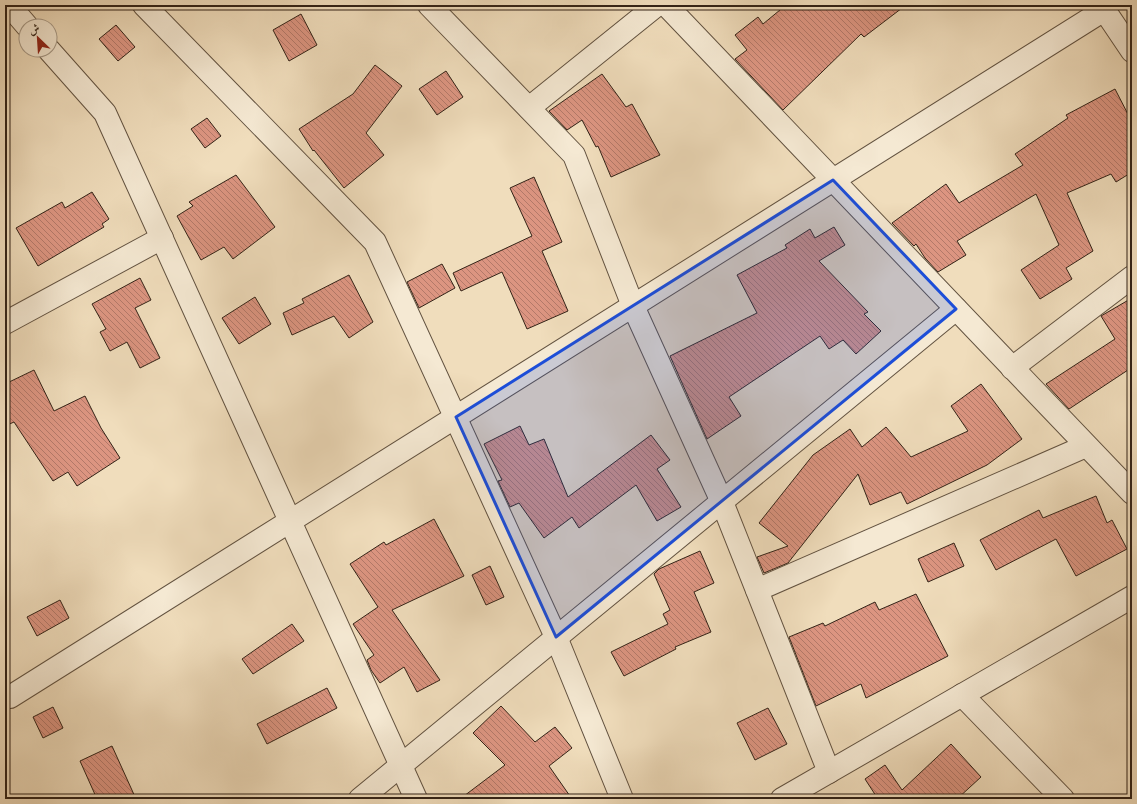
<svg xmlns="http://www.w3.org/2000/svg" width="1137" height="804" font-family="'IM FELL French Canon',Amiri,serif">
<style>
.building{fill:url(#building-back-hatch);stroke:#332317}
.lines{fill:none;stroke-linecap:round;stroke-linejoin:round}
.minor-casing{stroke:#625240;stroke-width:24}
.minor{stroke:#f5e9d3;stroke-width:22}
.marked{fill:#1d4ed8;fill-opacity:0.2;stroke:#1d4ed8;stroke-width:3;stroke-linejoin:round}
</style>
<defs>
<pattern id="building-back-hatch" width="6" height="6" patternUnits="userSpaceOnUse"><rect width="6" height="6" fill="#dc9581"/><path d="M-1 5l2 2M0 0l6 6M5-1l2 2" fill="none" stroke="#b37969"/></pattern>
</defs>
<rect width="100%" height="100%" fill="#f0ddbc"/>
<filter id="stains"><feTurbulence type="fractalNoise" baseFrequency=".005" numOctaves="4"/><feColorMatrix values="0 0 0 0 .2 0 0 0 0 .09 0 0 0 0 .02 0 0 0 .5 -.17"/></filter>
<radialGradient id="worn" r=".72"><stop offset=".6" stop-color="#630" stop-opacity="0"/><stop offset="1" stop-color="#630" stop-opacity=".3"/></radialGradient>
<g class="building">
<path d="M786 5H906L864 37 861 34 783 110 735 59 747 50 735 35 758 17 763 24Z"/>
<path d="M301 14 317 45 289 61 273 30Z"/>
<path d="M116 25 135 47 118 61 99 39Z"/>
<path d="M375 65 402 86 366 133 384 155 344 188 314 150 313 151 299 129 353 94Z"/>
<path d="M446 71 463 97 437 115 419 89Z"/>
<path d="M602 74 626 107 632 104 660 155 611 177 598 146 596 147 582 120 567 130 549 111Z"/>
<path d="M1115 89 1132 122V172L1116 182 1111 174 1067 193 1093 251 1066 268 1072 279 1040 299 1021 270 1059 245 1036 194 957 241 966 255 938 272 925 258 916 244 914 246 892 223 946 184 959 203 1023 165 1015 154 1068 118 1066 115Z"/>
<path d="M207 118 221 136 205 148 191 129Z"/>
<path d="M236 175 275 227 233 259 224 247 201 260 177 216 193 206 189 202Z"/>
<path d="M534 177 562 242 542 251 568 311 527 329 502 272 461 291 453 273 532 236 510 188Z"/>
<path d="M92 192 109 219 102 224 104 227 38 266 16 228 62 202 65 208Z"/>
<path d="M834 227 845 245 819 261 868 312 864 314 881 331 856 354 843 340 829 349 820 336 729 397 741 416 707 439 670 356 757 313 737 275 787 248 785 245 810 229 815 238Z"/>
<path d="M442 264 455 288 419 308 407 282Z"/>
<path d="M349 275 373 322 349 338 334 316 292 335 283 313 304 303 302 299Z"/>
<path d="M140 278 151 300 135 308 160 358 140 368 127 342 110 351 100 332 106 329 92 304Z"/>
<path d="M255 297 271 324 239 344 222 318Z"/>
<path d="M1132 298V370L1131 368 1069 409 1046 384 1115 339 1101 316Z"/>
<path d="M34 370 54 411 85 396 101 428 120 458 77 486 68 472 53 481 14 422 5 426V384Z"/>
<path d="M981 384 1022 439 987 465 907 504 901 492 870 505 858 474 788 563 764 573 757 557 788 546 759 523 813 455 850 429 862 447 886 427 911 457 968 431 951 406Z"/>
<path d="M520 426 529 445 544 439 568 497 651 435 670 460 657 469 681 507 657 521 636 485 579 528 572 517 544 538 519 503 510 507 498 481 502 480 484 444Z"/>
<path d="M1096 496 1107 523 1112 520 1127 549 1076 576 1056 539 996 570 980 540 1039 510 1043 518Z"/>
<path d="M434 519 464 576 392 610 440 680 417 692 404 667 380 683 371 670 367 660 374 655 353 624 378 607 350 564 384 542 386 545Z"/>
<path d="M954 543 964 566 928 582 918 559Z"/>
<path d="M700 551 714 583 694 592 711 632 675 647 676 649 624 676 611 652 668 624 663 614 670 610 654 574 659 569Z"/>
<path d="M490 566 504 597 486 605 472 575Z"/>
<path d="M916 594 948 656 866 698 861 684 816 706 789 637 823 623 825 626 875 602 879 610Z"/>
<path d="M60 600 69 618 37 636 27 617Z"/>
<path d="M292 624 304 641 253 674 242 659Z"/>
<path d="M327 688 337 708 267 744 257 724Z"/>
<path d="M501 706 535 742 555 727 572 748 549 766 572 799H460L505 765 473 733Z"/>
<path d="M53 707 63 728 43 738 33 717Z"/>
<path d="M768 708 787 744 755 760 737 723Z"/>
<path d="M951 744 981 777 957 799H878L865 779 885 765 902 790Z"/>
<path d="M112 746 136 799H97L80 761Z"/>
</g>
<g class="lines">
<defs>
<g id="minor">
<path d="M9 5 27 26"/>
<path d="M144 5 375 242 556 637 622 799"/>
<path d="M429 5 574 155 633 306 722 502 829 772"/>
<path d="M666 5 1132 493"/>
<path d="M1101 5 1132 51"/>
<path d="M49 50 105 113 416 799"/>
<path d="M529 108 657 5"/>
<path d="M5 323 162 238"/>
<path d="M1012 368 1132 277"/>
<path d="M757 590 1086 446"/>
<path d="M962 695 1063 799"/>
<path d="M10 697 1104 10"/>
<path d="M360 799 956 309"/>
<path d="M782 799 1132 597"/>
</g>
</defs>
<use href="#minor" class="minor-casing"/>
<use href="#minor" class="minor"/>
</g>
<path class="marked" d="M833 180 956 309 556 637 456 417Z"/>
<rect width="1137" height="804" fill="none" stroke="#f0ddbc" stroke-width="20"/>
<rect x="6" y="6" width="1125" height="792" fill="none" stroke="#332317" stroke-width="2"/>
<rect x="10" y="10" width="1117" height="784" fill="none" stroke="#332317"/>
<g transform="translate(38 38) rotate(335)"><circle r="19" fill="#f5e9d3" stroke="#a79a88"/>
<path d="M0-3L7 15L0 10L-7 15Z" fill="#8f2418"/>
<text y="-6" font-size="11" font-weight="bold" text-anchor="middle" fill="#332317">ش</text>
</g>
<rect width="100%" height="100%" filter="url(#stains)"/>
<rect width="100%" height="100%" fill="url(#worn)"/>
</svg>
